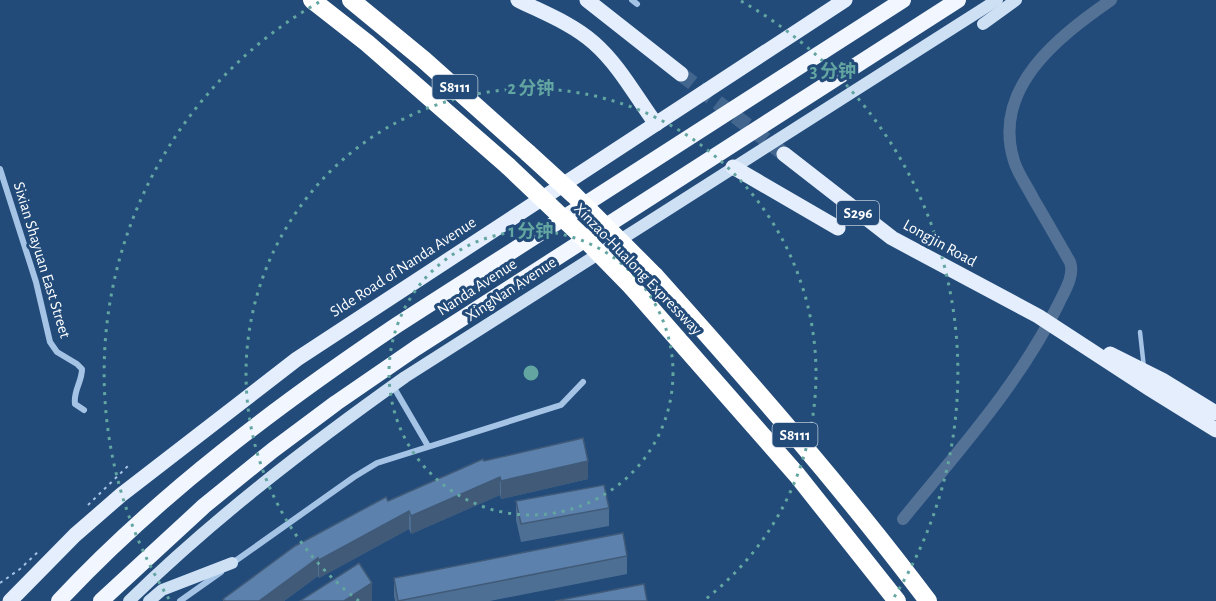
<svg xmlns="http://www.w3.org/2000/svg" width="1216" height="601" font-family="'Alegreya Sans','Noto Sans SC',sans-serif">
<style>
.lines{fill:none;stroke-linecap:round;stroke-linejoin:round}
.canal{stroke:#547295;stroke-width:12}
.primary-tunnel{stroke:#43668e;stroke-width:15;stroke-dasharray:15 8;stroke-linecap:butt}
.path{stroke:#a4c3e5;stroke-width:2;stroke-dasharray:3 4.5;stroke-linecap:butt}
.service{stroke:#a4c3e5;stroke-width:4.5}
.minor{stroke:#a4c3e5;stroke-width:6}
.secondary{stroke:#cee0f4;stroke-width:12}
.primary{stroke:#e4eefc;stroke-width:15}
.trunk{stroke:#f2f6fe;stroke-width:16}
.motorway{stroke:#fff;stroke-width:18}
.motorway-bridge{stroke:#fff;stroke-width:18}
.wall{fill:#4e6f94}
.shaded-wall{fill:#405a78}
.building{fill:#5b81ac;stroke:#405a78;stroke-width:1.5}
.ring{fill:none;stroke:#63a6a1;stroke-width:3;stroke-dasharray:3 6}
.labels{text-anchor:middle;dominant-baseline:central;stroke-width:6;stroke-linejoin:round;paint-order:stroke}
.shield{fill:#224b7a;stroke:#bdc9d7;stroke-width:1.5}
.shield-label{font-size:15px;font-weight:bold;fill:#fff}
.street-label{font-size:16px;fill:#fff;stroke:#224b7a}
.centre{fill:#63a6a1;stroke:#224b7a;stroke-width:3}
.ring-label{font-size:18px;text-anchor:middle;font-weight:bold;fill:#63a6a1;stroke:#224b7a;stroke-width:6;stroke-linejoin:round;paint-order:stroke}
</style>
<rect width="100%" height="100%" fill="#224b7a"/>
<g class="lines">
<path class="canal" d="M903 519C959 450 1019 384 1058 305 1064 292 1075 276 1070 262 1058 241 1046 220 1033 198 1027 186 1018 174 1014 161 991 88 1059 36 1111 0"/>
<path class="primary-tunnel" d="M681 74 784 154"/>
<g class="path">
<path d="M88 505 129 465"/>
<path d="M0 583 20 569 40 550"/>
</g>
<path class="service" d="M1140 332 1144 368"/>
<g class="minor">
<path d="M632 0 637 4"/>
<path d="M0 169 36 282 50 342 57 352 77 364 82 369C82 382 73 391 75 404L84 410"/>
<path d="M393 386 428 446"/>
<path d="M231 564 354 477 377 463 561 405 583 382"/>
<path d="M180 601 221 572"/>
</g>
<g class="secondary">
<path d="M983 24 1016 0"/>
<path d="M129 601C214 518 308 446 405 377L997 0"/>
<path d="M149 601 162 590 232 563"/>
</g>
<g class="primary">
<path d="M518 0C544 13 573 24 594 43 620 66 636 97 656 124"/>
<path d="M587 0 681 74"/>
<path d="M784 154 892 238 1038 316 1150 389 1216 430"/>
<path d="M733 167 838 228"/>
<path d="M1110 354 1162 380 1216 413"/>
<path d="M10 601 75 535 121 495 297 359 845 0"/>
</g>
<g class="trunk">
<path d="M59 601C158 495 278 405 397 325L903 0"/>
<path d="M101 601 204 506 273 450 336 403 416 348 958 0"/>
</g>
<g class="motorway">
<path d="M312 0 367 43 508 166"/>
<path d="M351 0 424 60 528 153"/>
<path d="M655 276C749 381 843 488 928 601"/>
<path d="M632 287 797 475 897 601"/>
</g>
<g class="motorway-bridge">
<path d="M528 153 574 195 655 276"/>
<path d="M508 166 587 241 632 287"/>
</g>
</g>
<g class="wall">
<path d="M484 461 588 479 501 499 500 495 411 534 409 529 319 578 318 576 284 601H223V599L388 501Z"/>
<path d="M516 501 609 508V526L521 542 516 520Z"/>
<path d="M627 556V574L490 601H395L394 596V578Z"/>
</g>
<g class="shaded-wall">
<path d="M588 461V479L501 499V481Z"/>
<path d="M500 477V495L411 534V516Z"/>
<path d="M409 511V529L319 578V560Z"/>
<path d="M318 558V576L284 601H259Z"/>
<path d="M372 583V601H344Z"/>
</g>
<g class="building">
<path d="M583 438 588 461 501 481 500 477 411 516 409 511 319 560 318 558 259 601H225L223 599 295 546 386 497 388 501 483 459 484 461Z"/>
<path d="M604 485 609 508 521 524 516 501Z"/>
<path d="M623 533 627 556 398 601 394 578Z"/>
<path d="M359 563 372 583 344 601H300Z"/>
<path d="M644 584 647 601H555Z"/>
</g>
<g class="ring">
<circle cx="531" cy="373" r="142"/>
<path d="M359 601A285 285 0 1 1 703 601"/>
<path d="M169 599A427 427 0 0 1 321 1M741 1A427 427 0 0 1 893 599"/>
</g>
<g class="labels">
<g class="shield">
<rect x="432.5" y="75" width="45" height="24" rx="4.5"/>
<rect x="837" y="201" width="42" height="24" rx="4.5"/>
<rect x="772.5" y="423" width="45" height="24" rx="4.5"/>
</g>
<g class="shield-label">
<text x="455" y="87">S8111</text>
<text x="858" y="213">S296</text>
<text x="795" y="435">S8111</text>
</g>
<g class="street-label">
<text transform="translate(940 243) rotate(29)">Longjin Road</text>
<text transform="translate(42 260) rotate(73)">Sixian Shayuan East Street</text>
<text transform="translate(403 267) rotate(-33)">SIde Road of Nanda Avenue</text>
<text transform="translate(638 269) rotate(46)">Xinzao-Hualong Expressway</text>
<text transform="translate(477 287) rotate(-33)">Nanda Avenue</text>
<text transform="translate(511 289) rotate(-33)">XingNan Avenue</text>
</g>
</g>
<circle cx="531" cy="373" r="9" class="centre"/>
<g class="ring-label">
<text x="833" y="77">3 分钟</text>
<text x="531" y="94">2 分钟</text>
<text x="531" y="237">1 分钟</text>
</g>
</svg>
